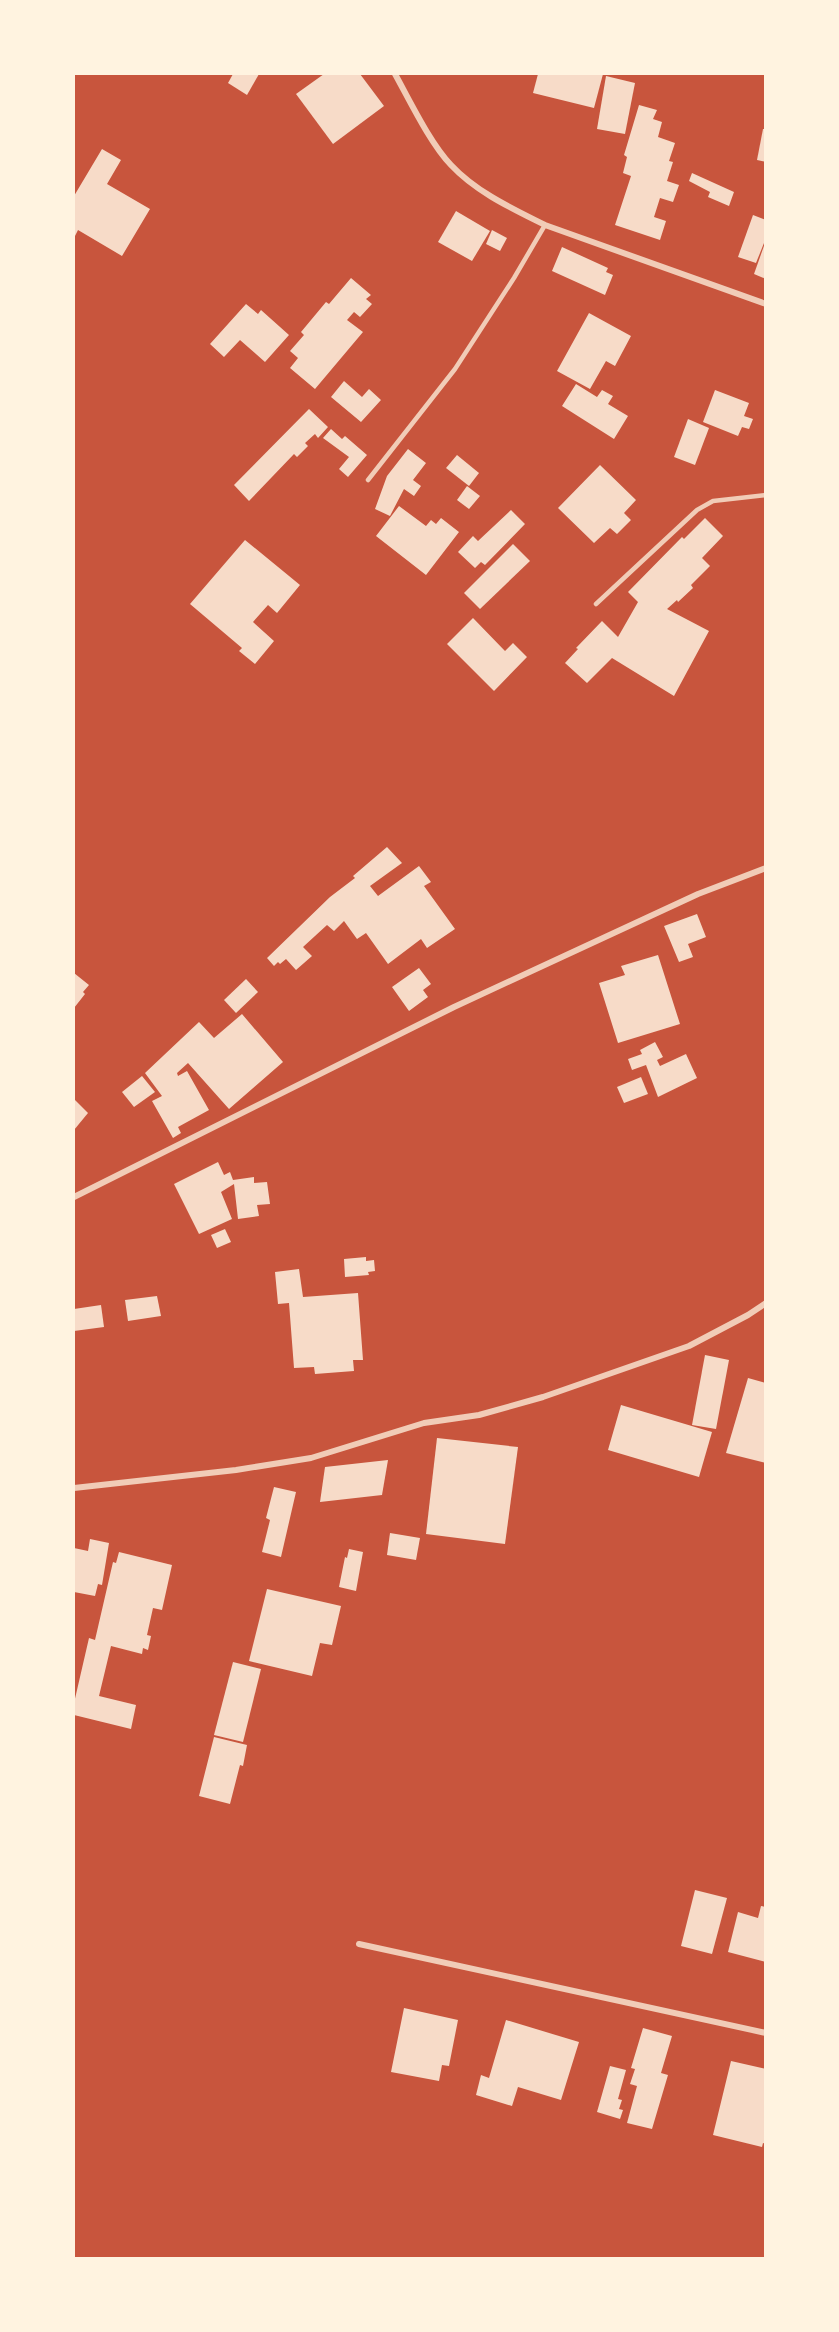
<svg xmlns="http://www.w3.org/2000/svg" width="839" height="2332" font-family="'Sofia Sans Condensed',sans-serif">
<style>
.building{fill:#f7dbc8}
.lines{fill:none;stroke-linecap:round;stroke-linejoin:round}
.service{stroke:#f1ccb7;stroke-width:4.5}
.minor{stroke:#f1ccb7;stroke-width:6}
</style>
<rect width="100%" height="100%" fill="#c8553d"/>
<g class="building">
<path d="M233 74H259L247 95 228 83Z"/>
<path d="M324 74H360L384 106 333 144 296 94Z"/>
<path d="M538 74H603L594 108 533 93Z"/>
<path d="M606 76 635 83 625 134 597 129Z"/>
<path d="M639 105 657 110 653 119 662 122 658 137 675 143 669 161 673 162 667 181 679 185 673 202 660 198 654 217 666 221 660 240 615 225 631 176 623 173 627 157 624 155Z"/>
<path d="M763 129H766V162L757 160Z"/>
<path d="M102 149 121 160 107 184 150 209 122 256 78 230 74 238V196Z"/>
<path d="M692 173 734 192 729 206 708 197 710 192 689 181Z"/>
<path d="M456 211 490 231 472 261 438 242Z"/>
<path d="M753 215 766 220V238L756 263 738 257Z"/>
<path d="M492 230 507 238 500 251 486 244Z"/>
<path d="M765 243H766V279L754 274Z"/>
<path d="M562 247 608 268 606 272 613 275 605 295 552 271Z"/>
<path d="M351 278 371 295 366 299 372 304 360 317 354 312 347 320 363 332 315 389 290 368 298 358 290 351 304 335 301 332 326 302 329 304Z"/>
<path d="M246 304 258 314 261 310 289 335 265 362 240 340 224 357 210 344Z"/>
<path d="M589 313 631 336 615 366 606 361 590 389 557 371Z"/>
<path d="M344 381 362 397 369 389 381 400 361 422 331 397Z"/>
<path d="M576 384 597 397 602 390 613 396 608 404 628 416 614 439 562 406Z"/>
<path d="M715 390 749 403 744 416 753 419 749 429 742 427 738 436 703 422Z"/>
<path d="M309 409 328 427 318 438 315 434 305 443 308 446 297 457 294 454 249 501 234 485Z"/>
<path d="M688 419 709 428 695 465 674 457Z"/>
<path d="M331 429 342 439 345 436 367 455 348 477 339 469 349 457 323 438Z"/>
<path d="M408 449 426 463 413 480 421 486 414 496 404 489 390 516 375 509 387 476Z"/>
<path d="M457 455 479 473 469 486 446 468Z"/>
<path d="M600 465 636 500 624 513 631 520 617 534 610 528 594 543 558 508Z"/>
<path d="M467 486 480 496 469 509 457 500Z"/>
<path d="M399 506 426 526 431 520 436 524 441 518 459 532 426 575 376 536Z"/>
<path d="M511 510 525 524 485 565 481 562 475 568 458 552 473 536 478 541Z"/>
<path d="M705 518 723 536 702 558 710 566 691 585 693 588 678 602 677 600 667 609 709 631 674 696 612 658 587 683 565 663 578 649 576 648 602 621 618 637 638 602 628 592 682 537 684 539Z"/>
<path d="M245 540 300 585 277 613 268 605 253 622 274 641 255 664 239 651 242 648 190 604Z"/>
<path d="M513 544 530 561 480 609 464 593Z"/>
<path d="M473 618 505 651 513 643 527 657 494 691 447 644Z"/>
<path d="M387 847 402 863 370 886 378 896 419 866 431 882 424 886 455 929 427 948 421 939 388 964 366 933 357 939 344 921 334 931 327 925 303 947 312 956 296 970 286 959 280 964 278 962 274 966 267 958 330 897 355 878 353 876Z"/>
<path d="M697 914 706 937 688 944 693 957 679 962 664 926Z"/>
<path d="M658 955 680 1024 618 1043 599 983 625 975 621 966Z"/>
<path d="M419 968 431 984 423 990 428 997 409 1011 392 987Z"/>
<path d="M74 973 89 985 83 992 85 994 74 1008Z"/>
<path d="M246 979 258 992 236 1013 224 1000Z"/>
<path d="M242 1014 283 1062 229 1109 188 1063 177 1073 178 1076 187 1071 209 1110 178 1127 181 1133 173 1138 152 1101 162 1096 145 1073 199 1022 214 1038Z"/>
<path d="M655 1042 663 1057 657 1060 660 1066 686 1054 697 1078 658 1097 646 1065 632 1070 628 1059 642 1054 640 1050Z"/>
<path d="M142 1076 155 1092 134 1107 122 1092Z"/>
<path d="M641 1077 648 1094 624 1103 617 1087Z"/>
<path d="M74 1099 88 1113 74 1130Z"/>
<path d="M218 1162 224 1175 230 1172 233 1180 254 1177V1183L267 1182 270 1204 257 1205 259 1216 238 1219 234 1184 221 1192 232 1219 199 1234 174 1184Z"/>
<path d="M225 1229 231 1242 217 1248 211 1235Z"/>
<path d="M366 1257V1261L374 1260 375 1271 368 1272 369 1275 345 1277 344 1259Z"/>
<path d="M299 1269 303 1297 358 1293 363 1360H353L354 1371 315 1374 314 1367 294 1368 289 1303 278 1304 275 1272Z"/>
<path d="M157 1296 161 1316 128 1321 125 1300Z"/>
<path d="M101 1305 104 1327 74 1331V1309Z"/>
<path d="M705 1355 729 1360 716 1429 692 1425Z"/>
<path d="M748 1378 766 1383V1463L726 1453Z"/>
<path d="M621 1405 712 1432 699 1477 608 1450Z"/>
<path d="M437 1438 518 1447 505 1544 426 1534Z"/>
<path d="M388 1460 382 1495 320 1502 325 1467Z"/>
<path d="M274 1487 296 1492 281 1557 262 1552 270 1520 266 1518Z"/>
<path d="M390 1533 420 1538 416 1560 387 1555Z"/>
<path d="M90 1539 109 1543 102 1585 98 1584 95 1596 74 1592V1548L88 1551Z"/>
<path d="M349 1549 363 1552 356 1591 339 1587 345 1557 347 1558Z"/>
<path d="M119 1552 172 1565 162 1610 153 1608 147 1635 151 1636 148 1650 143 1648 142 1654 111 1646 99 1696 136 1705 131 1729 74 1715V1703L89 1638 95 1640 113 1562 116 1563Z"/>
<path d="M267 1589 341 1606 332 1645 320 1643 312 1676 249 1661Z"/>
<path d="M233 1662 261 1669 243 1742 214 1735Z"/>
<path d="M214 1737 247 1745 243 1766 240 1765 230 1804 199 1796Z"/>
<path d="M695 1890 727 1898 712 1954 681 1946Z"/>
<path d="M761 1906 766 1907V1962L728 1952 738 1912 758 1918Z"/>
<path d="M404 2008 458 2020 449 2066 442 2065 439 2081 391 2072Z"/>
<path d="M506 2020 579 2042 561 2100 518 2087 512 2106 476 2095 481 2075 489 2078Z"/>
<path d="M643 2028 672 2036 661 2073 668 2075 652 2129 627 2123 637 2086 630 2084 635 2069 631 2068Z"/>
<path d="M731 2061 766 2069V2144L763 2143 762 2147 713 2135Z"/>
<path d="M610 2066 626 2070 618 2099 622 2100 619 2109 623 2110 620 2119 597 2112Z"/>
</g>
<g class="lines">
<g class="service">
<path d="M368 480 455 369 514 278 545 225"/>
<path d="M596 604 697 510 713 501 766 495"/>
</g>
<g class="minor">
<path d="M395 74C410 101 430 143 451 165 476 192 513 209 545 225L766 304"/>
<path d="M74 1197 454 1007 698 894 766 868"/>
<path d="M74 1488 236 1470 311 1458 424 1423 479 1415 543 1397 689 1346 748 1315 766 1303"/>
<path d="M359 1944 766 2033"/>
</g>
</g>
<rect width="839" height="2332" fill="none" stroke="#fff3e0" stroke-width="150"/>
</svg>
